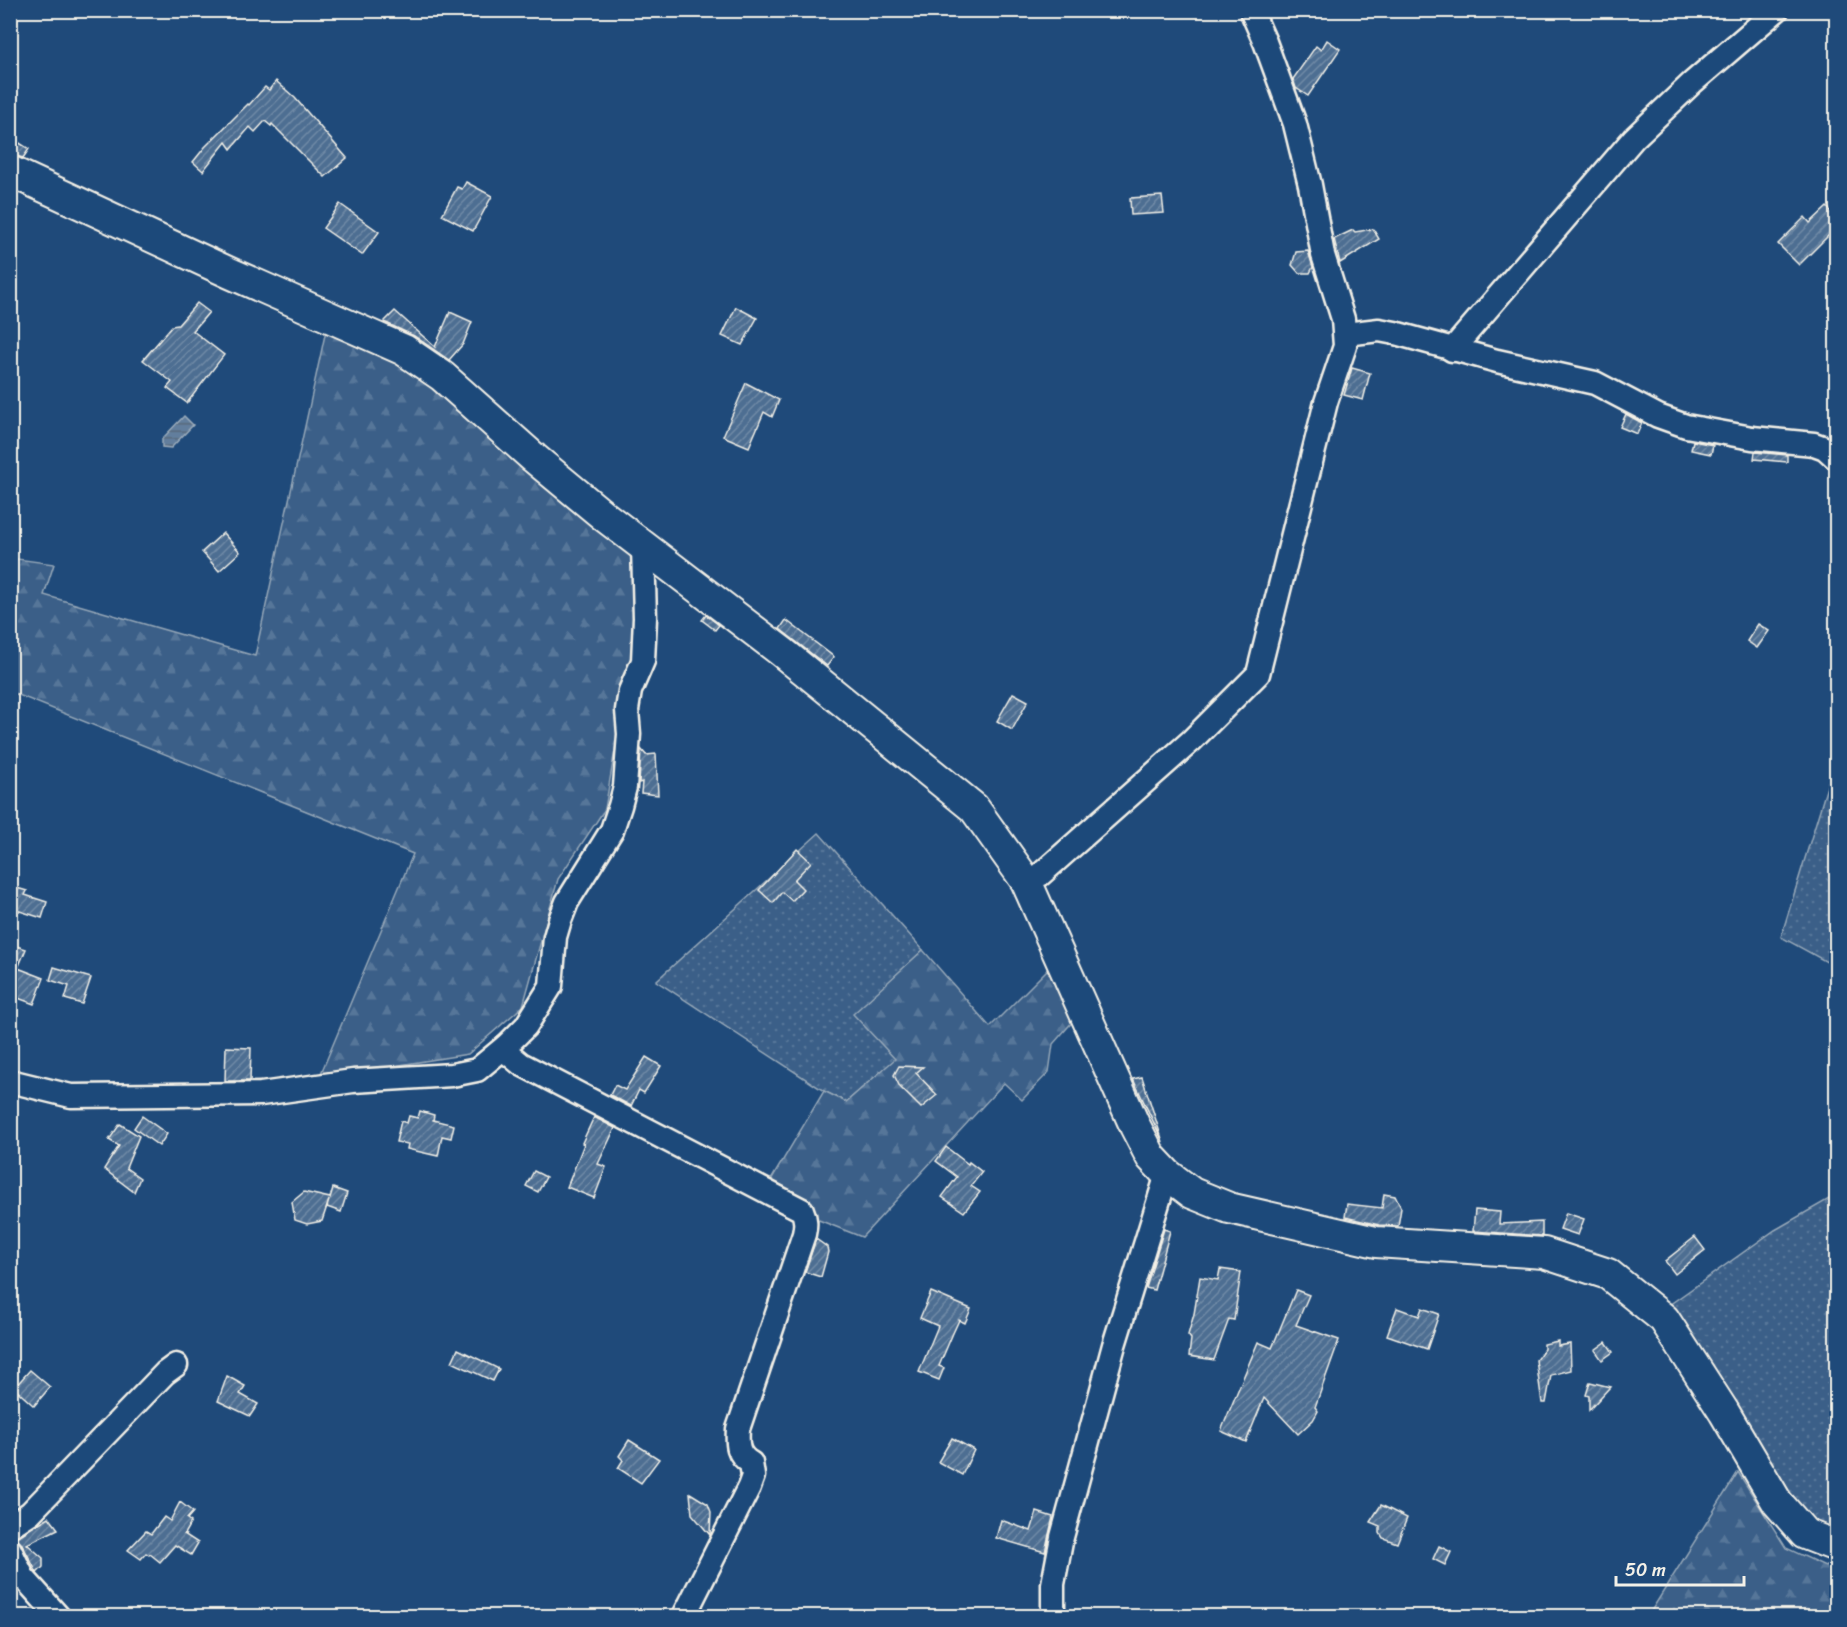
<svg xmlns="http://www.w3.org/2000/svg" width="1847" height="1627" font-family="Sriracha,sans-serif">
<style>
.grass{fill:url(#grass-dots);stroke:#97a8b8;stroke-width:1.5}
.forest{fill:url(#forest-firs);stroke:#97a8b8;stroke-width:1.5}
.water{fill:url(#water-rules);stroke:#9cacbb;stroke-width:1.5}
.building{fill:url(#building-hatch);stroke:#f4f1e8;stroke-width:1.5}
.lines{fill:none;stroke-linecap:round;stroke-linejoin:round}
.minor-casing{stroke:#f4f1e8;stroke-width:27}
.major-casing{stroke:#f4f1e8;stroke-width:34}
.minor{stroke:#1f4a7a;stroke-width:22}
.major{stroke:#1f4a7a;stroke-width:30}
</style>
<defs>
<pattern id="grass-dots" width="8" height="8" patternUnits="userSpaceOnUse" patternTransform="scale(1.5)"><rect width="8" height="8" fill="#3a5f88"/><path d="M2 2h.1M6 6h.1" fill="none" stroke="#577699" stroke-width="1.8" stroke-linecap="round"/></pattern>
<pattern id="forest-firs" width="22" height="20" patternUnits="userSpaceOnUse" patternTransform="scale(1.5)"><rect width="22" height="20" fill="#3a5f88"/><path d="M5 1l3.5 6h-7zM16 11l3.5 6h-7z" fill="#577699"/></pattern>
<pattern id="water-rules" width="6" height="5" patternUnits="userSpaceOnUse" patternTransform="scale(1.5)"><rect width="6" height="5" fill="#627e9d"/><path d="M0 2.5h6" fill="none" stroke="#58687a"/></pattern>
<pattern id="building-hatch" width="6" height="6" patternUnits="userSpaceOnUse" patternTransform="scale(1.5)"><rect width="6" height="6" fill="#4d6e92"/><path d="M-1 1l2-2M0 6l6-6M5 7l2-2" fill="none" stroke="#708aa6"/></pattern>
</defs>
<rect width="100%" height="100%" fill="#1f4a7a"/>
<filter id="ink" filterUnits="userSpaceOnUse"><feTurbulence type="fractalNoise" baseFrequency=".0167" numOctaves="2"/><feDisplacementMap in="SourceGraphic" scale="12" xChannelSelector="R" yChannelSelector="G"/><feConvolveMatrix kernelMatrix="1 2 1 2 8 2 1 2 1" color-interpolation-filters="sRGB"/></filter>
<g filter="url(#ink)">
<g class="grass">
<path d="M1836 757V967L1781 937Z"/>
<path d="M819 833 923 950 854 1014 896 1059 846 1102 824 1091 656 981Z"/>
<path d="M1836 1195V1546L1824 1543 1662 1310 1775 1230Z"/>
</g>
<g class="forest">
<path d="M326 330 417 369 636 555 637 620 605 809 558 879 523 1006 468 1054 319 1078 413 854 11 692 10 558 54 564 44 595 255 656Z"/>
<path d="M923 950 990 1027 1050 967 1074 1020 1053 1044 1049 1072 1022 1100 1004 1083 862 1237 806 1215 768 1185 824 1091 846 1102 895 1059 853 1014Z"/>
<path d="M1738 1472 1786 1548 1836 1571V1616H1648Z"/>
</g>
<path class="water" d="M184 416 193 425 171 448 162 447V439Z"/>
<g class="building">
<path d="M1327 40 1340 49 1308 96 1296 88 1293 79 1316 46 1321 50Z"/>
<path d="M276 81 295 98 347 158 325 177 272 124 271 126 265 121 255 132 250 127 231 149 226 142 203 171 193 162 205 147 248 104 249 105 265 87 269 90Z"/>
<path d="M10 137 29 149 23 158 10 154Z"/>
<path d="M466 182 492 196 473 231 442 215 457 187 462 189Z"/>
<path d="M1162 196 1164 213 1131 215 1130 198Z"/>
<path d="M340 204 379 232 362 255 323 228Z"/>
<path d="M1827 207 1836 217V228L1799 265 1778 244 1805 217 1810 223Z"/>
<path d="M1373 229 1379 239 1340 263 1334 239 1353 230 1355 232Z"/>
<path d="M1308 251 1313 267 1310 273H1299L1292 265 1296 252Z"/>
<path d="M197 303 209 312 193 331 224 355 187 403 167 388 172 382 143 360 172 326 178 325Z"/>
<path d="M736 307 757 318 742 345 722 336Z"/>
<path d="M395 311 435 347 450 312 472 322 463 344 449 360 414 336 384 322Z"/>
<path d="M1352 368 1370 373 1363 400 1344 395Z"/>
<path d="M746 383 779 400 772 417 764 412 749 447 723 436Z"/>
<path d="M1626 414 1642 423 1637 434 1620 427Z"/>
<path d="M1693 441 1713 445 1711 454 1691 450Z"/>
<path d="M1755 452 1787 455V462L1754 459Z"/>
<path d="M223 533 240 552 219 571 202 552Z"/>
<path d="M706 615 719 625 715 630 702 620Z"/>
<path d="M786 620 834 657 827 666 780 629Z"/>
<path d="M1758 624 1769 631 1757 648 1747 641Z"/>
<path d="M1013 693 1028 701 1012 730 997 721Z"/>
<path d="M641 749 646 755 656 754 658 795 641 793 642 782 639 783Z"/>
<path d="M797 849 811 862 794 880 803 889 792 901 782 892 773 903 759 890Z"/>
<path d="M10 886 27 891 25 895 47 902 42 918 10 908Z"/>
<path d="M10 944 26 949 18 968 44 978 34 1004 10 995Z"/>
<path d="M54 967 91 978 82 1004 65 999 69 986 50 980Z"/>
<path d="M226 1047 251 1048 250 1081H225Z"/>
<path d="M646 1057 661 1066 644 1093 639 1090 631 1106 610 1095 615 1085 625 1090Z"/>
<path d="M899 1066 923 1067 916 1073 937 1095 921 1108 900 1087 894 1075Z"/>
<path d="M1142 1077 1163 1142 1133 1079Z"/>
<path d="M420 1111 434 1115 433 1120 454 1125 451 1138 442 1136 438 1156 407 1149 408 1144 396 1142 401 1121 407 1123 409 1116 418 1118Z"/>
<path d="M142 1116 167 1134 159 1146 134 1128Z"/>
<path d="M594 1117 615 1128 598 1164 606 1167 594 1198 567 1187 584 1144 582 1143Z"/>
<path d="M120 1124 139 1136 126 1168 140 1178 134 1192 104 1169 119 1146 109 1140Z"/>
<path d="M946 1147 968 1164 969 1162 982 1172 971 1186 980 1192 964 1212 942 1197 957 1177 936 1161Z"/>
<path d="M534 1171 546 1177 538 1192 526 1186Z"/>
<path d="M333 1188 347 1193 341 1212 327 1207 329 1200 322 1221 307 1224 295 1220 292 1202 304 1192 330 1198Z"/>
<path d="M1384 1194 1395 1196 1401 1208 1398 1226 1379 1225 1345 1217 1347 1204 1382 1208Z"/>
<path d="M1475 1210 1500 1212 1499 1224 1542 1222V1236L1473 1231Z"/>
<path d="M1566 1213 1584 1219 1578 1235 1560 1229Z"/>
<path d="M1164 1229 1170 1231 1154 1290 1146 1288Z"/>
<path d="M1695 1237 1705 1250 1675 1274 1665 1261Z"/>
<path d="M816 1239 827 1247 828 1252 821 1277 805 1272Z"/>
<path d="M1220 1269 1241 1272 1234 1320 1229 1319 1214 1360 1189 1356 1191 1339 1188 1335 1194 1314 1200 1277 1218 1280Z"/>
<path d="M1296 1290 1309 1295 1296 1325 1339 1340 1315 1407 1318 1411 1313 1420 1298 1434 1264 1398 1246 1442 1221 1431 1258 1342 1272 1348Z"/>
<path d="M931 1292 971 1309 965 1323 959 1320 953 1333 939 1366 944 1368 939 1380 919 1372 938 1326 920 1318Z"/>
<path d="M1397 1308 1419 1316 1422 1308 1439 1314 1427 1349 1387 1335Z"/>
<path d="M1558 1341V1346L1570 1344 1571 1370 1551 1375 1546 1403H1542L1536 1360 1544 1349V1344Z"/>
<path d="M1606 1342 1613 1352 1602 1360 1595 1350Z"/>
<path d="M458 1349 499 1369 493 1381 452 1362Z"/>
<path d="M30 1370 50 1387 34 1406 14 1388Z"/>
<path d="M227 1376 245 1386 240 1394 258 1404 250 1416 218 1401Z"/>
<path d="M1590 1382 1610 1387 1589 1410V1396L1586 1395Z"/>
<path d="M952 1438 974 1450 962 1475 938 1462Z"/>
<path d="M629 1440 659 1459 641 1483 618 1468 623 1460 619 1456Z"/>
<path d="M690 1493 708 1504 711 1512 710 1535 692 1514Z"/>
<path d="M180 1502 193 1512 187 1519 191 1522 184 1534 198 1543 191 1555 175 1545 160 1562 150 1554 149 1555 146 1553 141 1559 128 1550 146 1531 151 1534 164 1517 170 1521Z"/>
<path d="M1381 1505 1407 1518 1397 1543 1383 1538 1380 1533V1526L1370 1522Z"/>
<path d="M1037 1512 1053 1517 1045 1552 996 1538 1001 1520 1031 1531Z"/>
<path d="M49 1517 58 1529 27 1544 43 1558V1567L37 1573 22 1544 15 1538Z"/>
<path d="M1439 1546 1451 1552 1445 1565 1433 1559Z"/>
</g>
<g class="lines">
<defs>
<g id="minor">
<path d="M1345 334 1379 330 1395 333 1497 361 1595 383 1658 416 1686 426 1752 438 1814 444 1825 448 1836 458"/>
<path d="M1452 350 1634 138 1692 83 1777 10"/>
<path d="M1026 881 1040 875 1191 741 1258 674 1326 402 1345 346 1343 319 1323 255 1310 185 1295 124 1265 42 1251 10"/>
<path d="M506 1046 509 1054 521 1064 802 1210C806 1219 806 1225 804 1234L738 1429C737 1444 737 1455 751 1463L753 1476 749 1487 684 1616"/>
<path d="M10 1081 71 1096 261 1094 353 1081 452 1075 477 1070 506 1046 526 1026 551 986 555 937 560 920 567 902 612 830 620 806 625 787 629 734 627 710 630 691 643 661 645 618 643 546"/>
<path d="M10 1526 30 1513 165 1373 176 1365"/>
<path d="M10 1550 23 1577 58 1616"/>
<path d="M1053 1616V1584L1062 1537 1114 1345 1167 1174"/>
</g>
<path id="major" d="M10 171 230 273 404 350 442 376 534 458 604 516 782 652 974 808 1026 881 1135 1126 1151 1157 1167 1174 1192 1193 1229 1208 1376 1242 1544 1253 1608 1274 1664 1319 1724 1412 1777 1502 1805 1534 1836 1546"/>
</defs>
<use href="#minor" class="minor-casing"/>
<use href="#major" class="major-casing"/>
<use href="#minor" class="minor"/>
<use href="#major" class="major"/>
</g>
</g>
<rect width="1847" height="1627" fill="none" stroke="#1f4a7a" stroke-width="36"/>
<rect x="18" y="18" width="1811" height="1591" fill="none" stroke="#f4f1e8" stroke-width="2" filter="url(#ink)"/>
<path d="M1616 1576v9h128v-9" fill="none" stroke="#f4f1e8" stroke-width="3"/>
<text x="1625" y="1576" font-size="18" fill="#f4f1e8" stroke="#1f4a7a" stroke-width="4.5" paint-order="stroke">50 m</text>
</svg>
